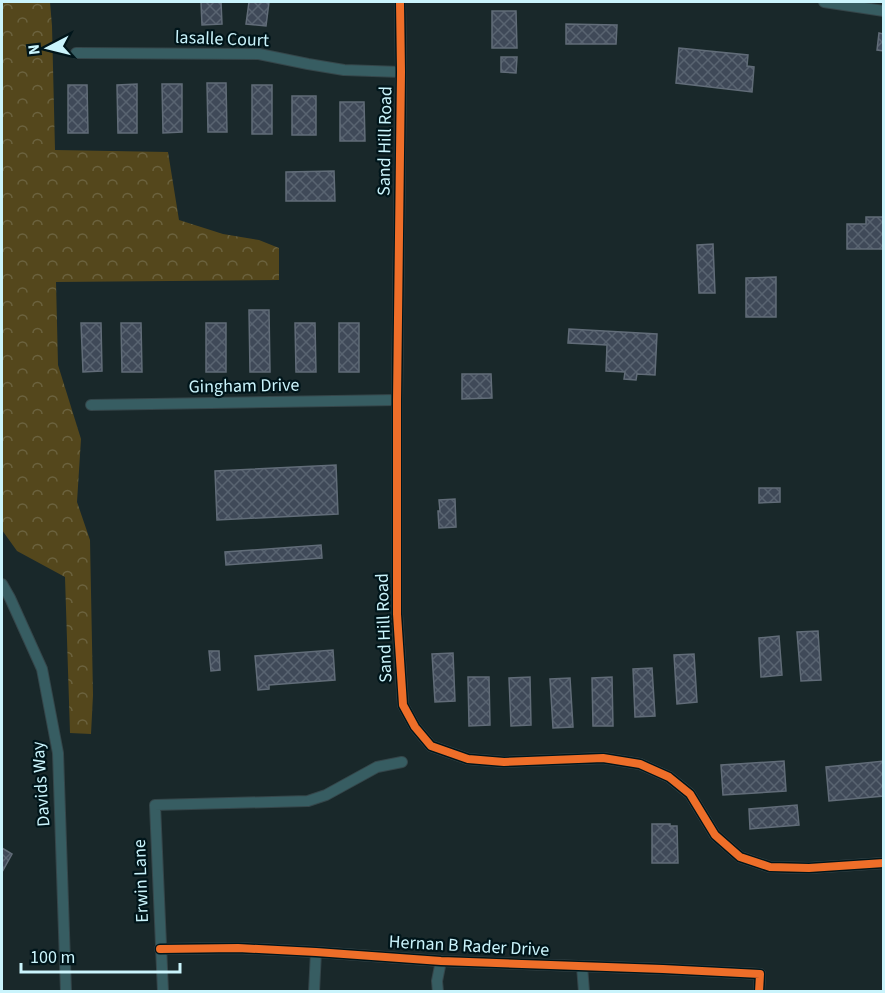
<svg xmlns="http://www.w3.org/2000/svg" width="885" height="993" font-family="'Source Sans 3',sans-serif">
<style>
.forest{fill:url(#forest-crowns)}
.building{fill:url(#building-cross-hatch);stroke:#616c78;stroke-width:1.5}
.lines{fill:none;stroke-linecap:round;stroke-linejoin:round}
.minor-casing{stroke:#35464a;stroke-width:12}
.minor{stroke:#375d62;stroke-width:10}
.cycleway-casing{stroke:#00151a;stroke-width:11}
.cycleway{stroke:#ee6e29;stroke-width:8}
.labels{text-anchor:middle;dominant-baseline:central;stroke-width:4.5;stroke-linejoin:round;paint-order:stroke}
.street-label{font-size:18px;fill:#caf4fc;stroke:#00151a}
</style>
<defs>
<pattern id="forest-crowns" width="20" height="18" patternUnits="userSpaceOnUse" patternTransform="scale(1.5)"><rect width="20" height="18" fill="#54471c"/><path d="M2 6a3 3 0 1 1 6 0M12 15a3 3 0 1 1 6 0" fill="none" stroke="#6b623e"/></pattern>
<pattern id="building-cross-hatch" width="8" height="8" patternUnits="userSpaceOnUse" patternTransform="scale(1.5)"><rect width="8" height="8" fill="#3f4958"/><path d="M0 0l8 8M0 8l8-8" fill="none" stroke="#596471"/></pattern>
</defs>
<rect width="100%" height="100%" fill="#19282a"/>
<path class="forest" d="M2 2H50L52 26 55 150 168 152 179 220 223 234 259 240 279 248V280L56 282 58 365 81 439 77 502 90 540 93 695 91 734 70 733 65 577 17 551 2 530Z"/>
<g class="building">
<path d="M201 2H221L222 24 202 25Z"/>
<path d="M249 2H269L266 26 246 24Z"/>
<path d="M492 11H516L517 48H492Z"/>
<path d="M566 24 617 25 616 44H566Z"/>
<path d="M879 33 884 34V51L877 50Z"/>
<path d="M679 48 748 55 747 66 754 67 752 92 676 83Z"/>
<path d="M501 57H517L516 73 501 72Z"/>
<path d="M207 83H226L227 132H208Z"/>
<path d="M137 84V133H118L117 85Z"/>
<path d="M162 84H182V132L163 133Z"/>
<path d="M68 85H87L88 133H68Z"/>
<rect x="252" y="85" width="20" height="49"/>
<rect x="292" y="96" width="24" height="39"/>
<path d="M340 102H364L365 141H340Z"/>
<path d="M334 171 335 201H286V172Z"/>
<path d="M866 217H884V249H847V224H866Z"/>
<path d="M713 244 715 293H699L697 245Z"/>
<path d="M776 277V317H746V278Z"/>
<path d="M249 310H269L270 372H250Z"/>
<path d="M81 323H101L102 371 83 372Z"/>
<path d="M121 323H141L142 372H122Z"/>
<rect x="206" y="323" width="20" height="49"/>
<path d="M295 323H315L316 372H296Z"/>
<rect x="339" y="323" width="20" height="49"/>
<path d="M569 329 657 334 655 375 637 374 636 380 624 379 625 372 606 371 607 345 568 343Z"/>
<path d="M462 374H491L492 398 462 399Z"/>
<path d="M336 465 338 514 217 520 215 471Z"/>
<path d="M759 488H780V502L759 503Z"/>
<path d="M455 499 456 527 439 528 438 511H440L439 500Z"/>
<path d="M321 545 322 558 226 565 225 552Z"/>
<path d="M818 631 821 680 801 681 797 632Z"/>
<path d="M779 636 782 675 761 677 759 638Z"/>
<path d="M333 650 335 680 269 685V689L258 690 255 656Z"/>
<path d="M209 651H219L220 670 211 671Z"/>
<path d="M453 653 455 701 435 702 432 654Z"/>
<path d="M694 654 697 702 677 704 674 655Z"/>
<path d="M652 668 655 716 635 717 633 669Z"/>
<path d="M468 677H489L490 725 469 726Z"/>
<path d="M530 677 531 725 511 726 509 678Z"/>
<path d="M612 677 613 726H593L592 678Z"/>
<path d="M570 678 573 727 553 728 550 679Z"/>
<path d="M784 761 786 791 723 795 721 765Z"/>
<path d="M884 761V796L829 801 826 767Z"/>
<path d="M797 805 799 825 750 829 749 809Z"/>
<path d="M652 824H670V826H677L678 863H652Z"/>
<path d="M2 848 12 854 2 872Z"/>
</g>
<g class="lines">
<defs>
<g id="minor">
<path d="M400 2 401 72 397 400V614L403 705 415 727 431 746 468 759 504 762 603 758 640 764 669 777 690 794 715 835 740 857 770 867 809 868 884 863"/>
<path d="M824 2 884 11"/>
<path d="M76 53 259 54 308 64 344 70 401 72"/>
<path d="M91 405 397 400"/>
<path d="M2 584 10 598 42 669 58 753 66 992"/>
<path d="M160 949 238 948 316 952 441 961 663 969 760 974 759 992"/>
<path d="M582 966 584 992"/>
<path d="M163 992 155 805 308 801 326 795 377 767 402 762"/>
<path d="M314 992 316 952"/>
<path d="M438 992 437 981 441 961"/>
</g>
</defs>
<use href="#minor" class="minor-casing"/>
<use href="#minor" class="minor"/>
<defs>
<g id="cycleway">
<path d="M400 2 401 72 397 400V614L403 705 415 727 431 746 468 759 504 762 603 758 640 764 669 777 690 794 715 835 740 857 770 867 809 868 884 863"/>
<path d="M160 949 238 948 316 952 441 961 663 969 760 974 759 992"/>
</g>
</defs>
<use href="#cycleway" class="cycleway-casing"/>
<use href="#cycleway" class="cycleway"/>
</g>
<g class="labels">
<g class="street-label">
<text transform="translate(222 39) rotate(2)">lasalle Court</text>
<text transform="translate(385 141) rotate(-89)">Sand Hill Road</text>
<text transform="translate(244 386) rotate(-1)">Gingham Drive</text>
<text transform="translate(384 628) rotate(-92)">Sand Hill Road</text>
<text transform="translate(41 784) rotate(-94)">Davids Way</text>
<text transform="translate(141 881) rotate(-92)">Erwin Lane</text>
<text transform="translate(469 946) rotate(3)">Hernan B Rader Drive</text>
</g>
</g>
<rect width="885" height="993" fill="none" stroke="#caf4fc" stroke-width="6"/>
<g transform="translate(48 48) rotate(263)" stroke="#00151a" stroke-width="4.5" paint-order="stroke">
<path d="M0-4.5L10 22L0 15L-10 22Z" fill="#caf4fc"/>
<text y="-9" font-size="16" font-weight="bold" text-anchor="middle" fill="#caf4fc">N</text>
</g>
<path d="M21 963v9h159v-9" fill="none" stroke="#caf4fc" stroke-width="3"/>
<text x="30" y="963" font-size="18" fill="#caf4fc" stroke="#00151a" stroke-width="4.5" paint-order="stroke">100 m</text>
</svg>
